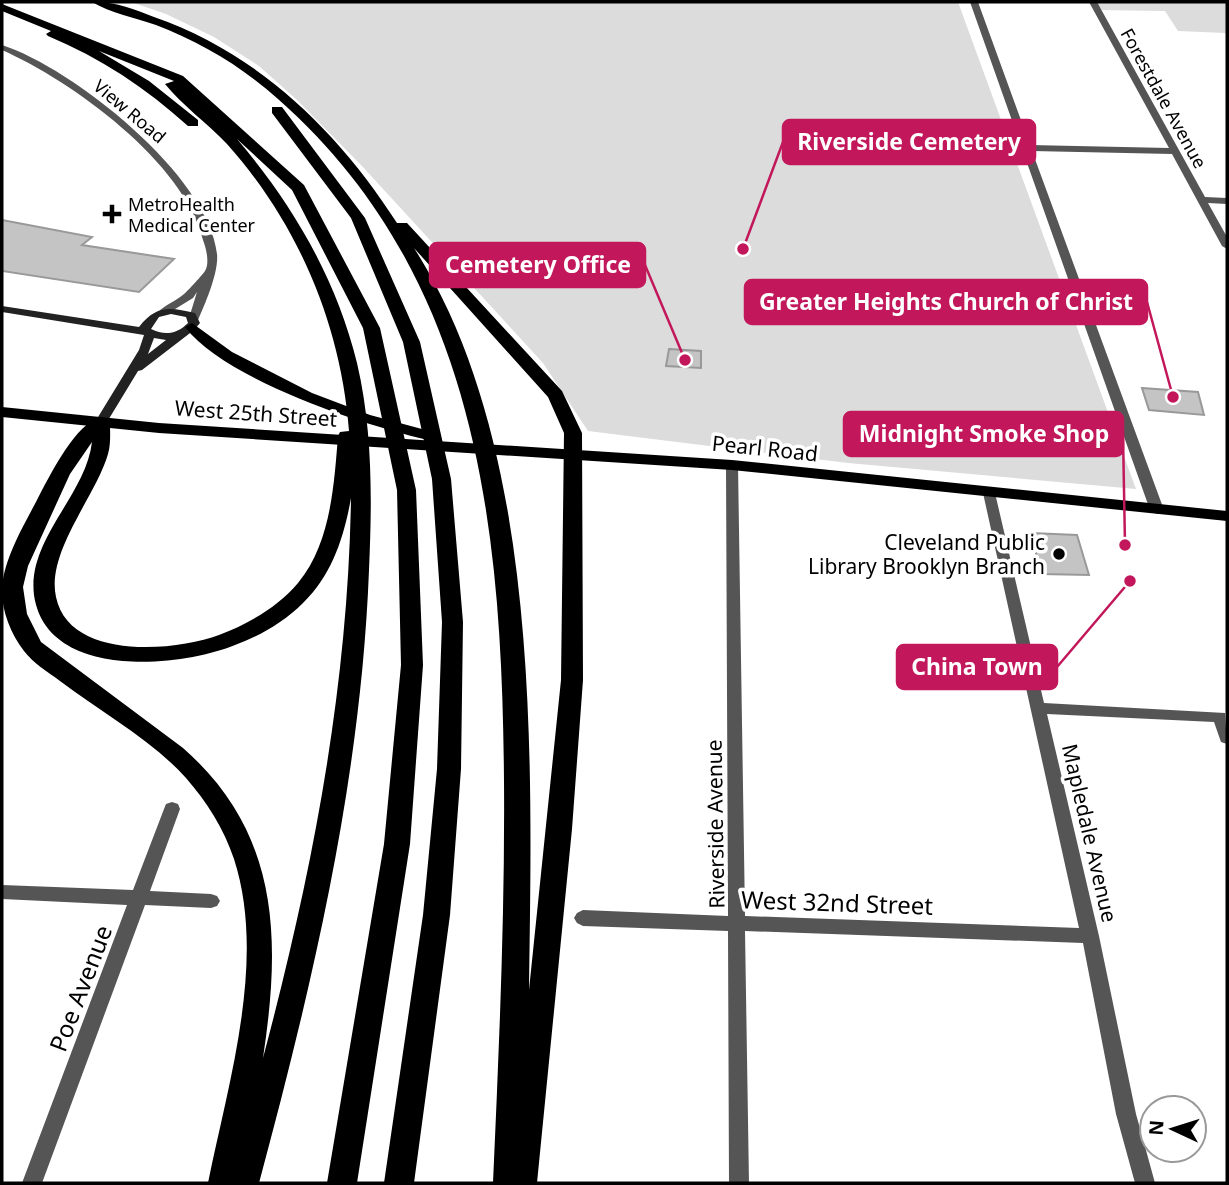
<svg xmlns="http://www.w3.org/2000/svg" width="1229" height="1185" font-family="'Noto Sans',sans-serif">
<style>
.green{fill:#dcdcdc}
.building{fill:#c4c4c4;stroke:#999;stroke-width:2}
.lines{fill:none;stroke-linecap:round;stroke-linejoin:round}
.street{fill:#555;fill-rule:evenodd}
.secondary{fill:#222;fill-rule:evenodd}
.primary{fill:#000;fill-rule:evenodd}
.highway{fill:#000;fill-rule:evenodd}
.poi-dot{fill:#000;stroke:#fff;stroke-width:2.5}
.labels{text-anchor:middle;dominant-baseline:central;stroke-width:7;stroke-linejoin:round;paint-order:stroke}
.far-street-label{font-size:18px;fill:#000;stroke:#fff}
.far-poi-label{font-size:18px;fill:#000;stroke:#fff;text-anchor:start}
.street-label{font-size:21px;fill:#000;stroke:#fff}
.poi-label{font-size:21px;fill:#000;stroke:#fff;text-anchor:end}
.near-street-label{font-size:24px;fill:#000;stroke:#fff}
.leader{fill:none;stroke:#c2185b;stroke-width:2.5}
.callout-dot{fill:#c2185b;stroke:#fff;stroke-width:2.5}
.callout{fill:#c2185b;stroke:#c2185b;stroke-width:2.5}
.callout-label{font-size:23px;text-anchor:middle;font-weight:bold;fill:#fff}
</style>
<rect width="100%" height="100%" fill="#fff"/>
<g class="green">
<path d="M131 2H958L1136 489 848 463 588 431 543 363 361 165 296 99 259 66 214 37 166 14Z"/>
<path d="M1093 2H1227V35L1225 33 1178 31 1165 11 1097 10Z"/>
</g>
<g class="building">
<path d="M2 220 92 237 82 245 174 259 139 292 2 271Z"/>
<path d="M669 349 701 351V368L666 366Z"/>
<path d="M1142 388 1198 392 1204 415 1149 410Z"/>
<path d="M1031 533 1077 535 1089 575 1041 574Z"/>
</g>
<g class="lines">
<g class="street">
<path d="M970 2H978L1030 145 1169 148 1089 2H1097L1205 197 1227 198V204L1208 203 1227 237V249L1222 246 1172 154 1032 151 1164 510 1162 513 1157 514 1150 510Z"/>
<path d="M2 45C73 68 209 176 217 254 219 272 205 304 198 320L194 321 189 318 197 292 193 298 167 314 163 315 158 312C165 305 176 301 184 294 187 292 204 273 205 271 210 263 206 248 203 240 184 162 72 81 2 50Z"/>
<path d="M732 461 738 465 745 916 1079 928 983 493 984 490 989 489 995 493 1044 703 1225 713 1227 744 1221 742 1214 722 1047 714 1099 936 1136 1114 1155 1183H1135L1116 1114 1083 943 745 931 749 1183H729L728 931 583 926 577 923 574 918 577 913 583 910 728 916 726 465Z"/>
<path d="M172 802 178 804 180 809 150 891 211 894 217 896 220 901 217 906 211 908 145 905 42 1183H22L127 905 2 899V885L133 890 164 809 166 804Z"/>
</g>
<path class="secondary" d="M2 306 139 327C156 305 170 307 195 313L200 323 194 330 142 370 138 371 107 422 101 426 95 422 139 350 144 335 2 312ZM171 314 186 317 188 323C177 334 165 336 151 329L159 317ZM154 338 166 340 148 354Z"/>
<g class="primary">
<path d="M192 323 232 352 312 393 370 415 433 432 436 435 428 440C362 425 226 380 185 327Z"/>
<path d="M2 407 159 423 732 460 1227 511V521L732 470 159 433 2 417Z"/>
</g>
<g class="highway">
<path d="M92 2C114 1 134 9 154 17 258 53 338 131 397 223H407L562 391 582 433 583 680 572 829 537 1183H493C499 1049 505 915 504 781 502 530 479 276 278 99 241 66 202 43 156 25 136 18 110 13 92 2ZM414 248 548 397 564 433 561 680 529 990C532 760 542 447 414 248Z"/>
<path d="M2 4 183 76 304 185 380 328 416 490 423 665 410 844 357 1183H327L384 844 401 665 397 490 363 328 292 190 237 139C293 205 336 278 357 363 373 431 372 502 369 570 361 779 313 982 259 1183H208C228 1083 267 961 234 859 224 829 207 802 186 778 151 739 102 713 60 681 48 672 33 663 24 651 10 633 1 609 2 587 5 555 26 522 40 494 52 472 76 423 101 417L110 422C110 432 111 444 108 454 96 496 46 552 56 597 69 660 173 652 219 635 248 624 278 607 298 583 331 543 334 485 338 436L340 432 349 431C341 325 298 223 227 144 207 123 183 106 165 84L174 81 99 51 149 81 198 120V126H188C146 88 101 58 48 36L46 34 51 31 2 11ZM92 442C86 495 27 539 34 595 46 680 178 668 235 645 260 636 284 622 303 603 332 575 344 537 351 498 348 689 312 874 263 1058 281 939 280 833 183 748L41 642 27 614 23 587 28 566 70 474Z"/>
<path d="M272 107H282L365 218 420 342 451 479 463 622 461 769 450 915 414 1183H384L423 915 437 769 442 622 432 479 403 342 351 218 272 113Z"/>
</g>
</g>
<g class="poi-dot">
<path d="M108.5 203.5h7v7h7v7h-7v7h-7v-7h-7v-7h7z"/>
<circle cx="1059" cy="554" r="7"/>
</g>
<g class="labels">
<g class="far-street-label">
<text transform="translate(1164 98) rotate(61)">Forestdale Avenue</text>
<text transform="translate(130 111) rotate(40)">View Road</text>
</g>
<g class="far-poi-label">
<text x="128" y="204">MetroHealth<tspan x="128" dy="21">Medical Center</tspan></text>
</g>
<g class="street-label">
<text transform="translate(256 413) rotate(4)">West 25th Street</text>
<text transform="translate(765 448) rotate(6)">Pearl Road</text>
<text transform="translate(715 824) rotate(-91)">Riverside Avenue</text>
<text transform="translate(1090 833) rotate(77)">Mapledale Avenue</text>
</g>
<g class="poi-label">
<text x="1045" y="542">Cleveland Public<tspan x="1045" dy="24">Library Brooklyn Branch</tspan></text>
</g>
<g class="near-street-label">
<text transform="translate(837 902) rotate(2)">West 32nd Street</text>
<text transform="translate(80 988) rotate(-69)">Poe Avenue</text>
</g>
</g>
<path class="leader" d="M743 249L783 142M685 360L645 265M1173 397L1147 302M1125 545L1123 434M1130 581L1057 667"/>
<g class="callout-dot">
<circle cx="743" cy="249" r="7"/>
<circle cx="685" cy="360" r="7"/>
<circle cx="1173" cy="397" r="7"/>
<circle cx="1125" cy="545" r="7"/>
<circle cx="1130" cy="581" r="7"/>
</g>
<g class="callout">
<rect x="783" y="120" width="252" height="44" rx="7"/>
<rect x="430" y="243" width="215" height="44" rx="7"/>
<rect x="745" y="280" width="402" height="44" rx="7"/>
<rect x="844" y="412" width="279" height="44" rx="7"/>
<rect x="897" y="645" width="160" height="44" rx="7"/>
</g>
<g class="callout-label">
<text x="909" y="150">Riverside Cemetery</text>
<text x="538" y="273">Cemetery Office</text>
<text x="946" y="310">Greater Heights Church of Christ</text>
<text x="984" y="442">Midnight Smoke Shop</text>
<text x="977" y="675">China Town</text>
</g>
<rect width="1229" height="1185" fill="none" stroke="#000000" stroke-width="7"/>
<g transform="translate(1173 1129) rotate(274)"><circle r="33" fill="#ffffff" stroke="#999999" stroke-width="2"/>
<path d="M0-5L12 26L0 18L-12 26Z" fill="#000000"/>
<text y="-10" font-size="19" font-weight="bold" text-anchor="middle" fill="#000000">N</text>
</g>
</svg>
